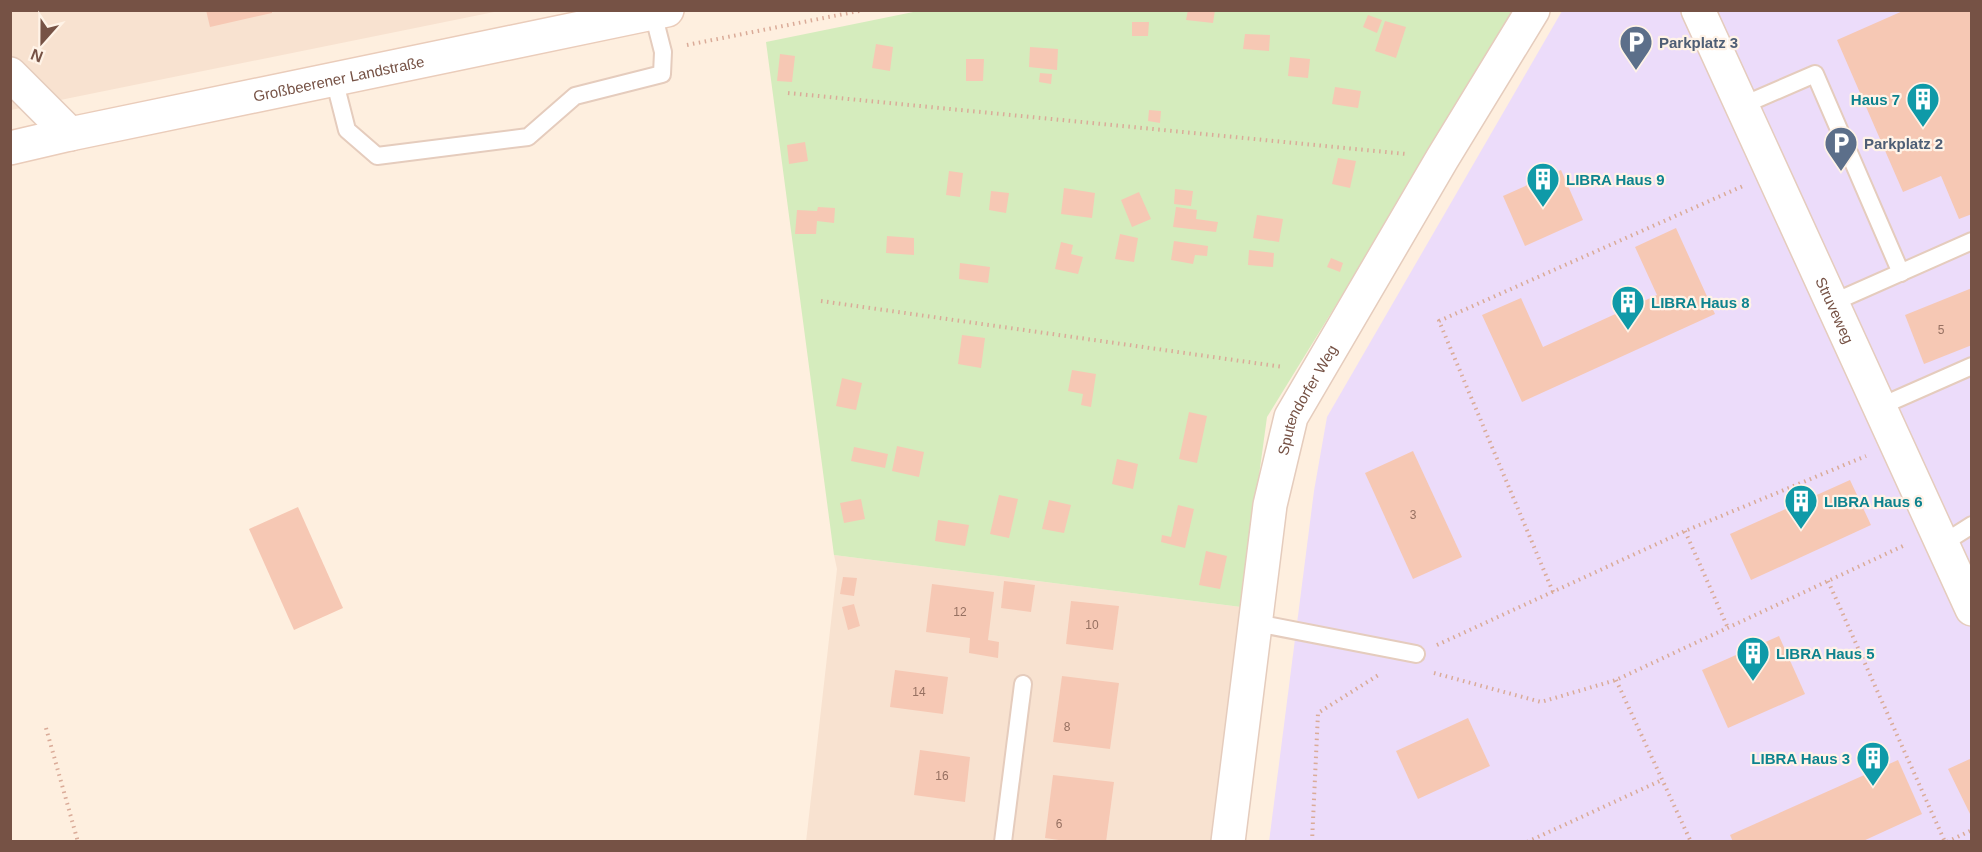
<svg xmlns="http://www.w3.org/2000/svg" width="1982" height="852" font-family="Helvetica,sans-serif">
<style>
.residential{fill:#f8e2d0}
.education{fill:#ecdcfa}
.green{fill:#d5ecbd}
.building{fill:#f6c8b4}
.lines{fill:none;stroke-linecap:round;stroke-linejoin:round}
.service-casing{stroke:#e5ccbd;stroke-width:20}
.minor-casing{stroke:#e5ccbd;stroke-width:36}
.secondary-casing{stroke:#eaccba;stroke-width:36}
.path{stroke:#daab98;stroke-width:4;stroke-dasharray:1.5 4.5;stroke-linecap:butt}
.service{stroke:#fff;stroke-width:16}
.minor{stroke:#fff;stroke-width:33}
.secondary{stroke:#fff;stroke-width:33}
.labels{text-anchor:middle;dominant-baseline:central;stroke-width:4.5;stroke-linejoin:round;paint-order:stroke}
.number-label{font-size:12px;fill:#967061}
.service-label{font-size:15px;font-weight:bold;fill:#4e5e75;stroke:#fff3e7;text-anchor:start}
.street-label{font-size:15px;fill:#765245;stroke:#fff3e7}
.culture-label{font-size:15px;font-weight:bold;fill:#0d838f;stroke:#fff3e7;text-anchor:start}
</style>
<rect width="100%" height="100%" fill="#feefdf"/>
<g class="residential">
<path d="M11 11H499L11 110Z"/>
<path d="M834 555 1241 607 1212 841 806 842 837 569Z"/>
</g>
<path class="education" d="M1562 11H1971V841L1269 842 1314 491 1327 417Z"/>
<path class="green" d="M923 10 1517 11 1267 417 1241 607 834 555 766 42Z"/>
<g class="building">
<path d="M206 10H272V13L210 27Z"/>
<path d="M1188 10H1215L1213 23 1186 20Z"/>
<path d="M1905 10H1972V214L1959 219 1941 176 1903 192 1837 40Z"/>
<path d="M1368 15 1382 20 1377 33 1363 27Z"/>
<path d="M1385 21 1406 27 1396 58 1375 51Z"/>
<path d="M1132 22H1149L1148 36H1132Z"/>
<path d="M1245 34 1270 35 1269 51 1243 49Z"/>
<path d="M876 44 893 47 890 71 872 68Z"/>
<path d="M1030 47 1058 49 1057 70 1029 67Z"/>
<path d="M780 54 795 56 792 82 777 81Z"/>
<path d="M1290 57 1310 59 1308 78 1288 76Z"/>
<path d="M966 59H984L983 81H966Z"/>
<path d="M1040 73 1052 74 1051 84 1039 82Z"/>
<path d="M1335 87 1361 91 1358 108 1332 104Z"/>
<path d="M1149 110 1161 111 1160 123 1148 121Z"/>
<path d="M805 142 808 161 789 164 787 145Z"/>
<path d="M1338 158 1356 161 1350 188 1332 184Z"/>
<path d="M1561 170 1583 220 1525 246 1503 196Z"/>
<path d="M949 171 963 173 960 197 946 195Z"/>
<path d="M1064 188 1095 193 1092 218 1061 214Z"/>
<path d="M1175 189 1193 191 1191 206 1174 204Z"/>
<path d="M991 191 1009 193 1006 213 989 210Z"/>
<path d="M1139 192 1151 219 1132 227 1121 200Z"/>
<path d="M818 207 835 208 834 223 817 221 816 234H795L797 210 817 211Z"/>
<path d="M1176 207 1197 210 1196 219 1218 222 1216 232 1173 227Z"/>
<path d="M1257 215 1283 219 1279 242 1253 238Z"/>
<path d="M1676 228 1715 314 1522 402 1482 315 1521 298 1543 347 1657 295 1635 247Z"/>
<path d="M1120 234 1138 238 1134 262 1115 259Z"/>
<path d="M887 236 914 238V255L886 253Z"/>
<path d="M1174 241 1208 246 1207 256 1195 255 1193 264 1171 260Z"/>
<path d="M1061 242 1073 245 1071 254 1083 257 1078 274 1055 269Z"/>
<path d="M1249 250 1274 253 1273 267 1248 265Z"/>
<path d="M1331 258 1343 263 1340 272 1327 267Z"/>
<path d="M960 263 990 267 988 283 959 279Z"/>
<path d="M1972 288V345L1924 364 1905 315Z"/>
<path d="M962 335 985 338 981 368 958 364Z"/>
<path d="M1072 370 1096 374 1091 407 1081 405 1083 394 1068 391Z"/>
<path d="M842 378 862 383 856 410 836 406Z"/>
<path d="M1189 412 1207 416 1197 463 1179 459Z"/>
<path d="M897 446 924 452 919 477 892 471Z"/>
<path d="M854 447 888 454 885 468 851 461Z"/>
<path d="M1413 451 1462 557 1413 579 1365 473Z"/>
<path d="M1117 459 1138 464 1133 489 1112 484Z"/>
<path d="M1850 480 1871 525 1751 580 1730 534Z"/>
<path d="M999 495 1018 499 1009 538 990 534Z"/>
<path d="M861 499 865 519 844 523 840 503Z"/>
<path d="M1049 500 1071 505 1064 533 1042 529Z"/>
<path d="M1178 505 1194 509 1185 548 1161 542 1162 535 1171 537Z"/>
<path d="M298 507 343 608 294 630 249 529Z"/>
<path d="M938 520 969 525 965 546 935 541Z"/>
<path d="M1206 551 1227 556 1220 589 1199 585Z"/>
<path d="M843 577 857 578 854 596 840 594Z"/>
<path d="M1004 581 1035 585 1031 612 1001 608Z"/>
<path d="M932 584 994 592 988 640 999 642 998 658 969 653 970 638 926 632Z"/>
<path d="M1071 601 1119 606 1113 650 1066 644Z"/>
<path d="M854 604 860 626 848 630 842 607Z"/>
<path d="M1779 636 1805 694 1728 728 1702 670Z"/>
<path d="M895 670 948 677 943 714 890 707Z"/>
<path d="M1062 676 1119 683 1110 749 1053 742Z"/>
<path d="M1468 718 1490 766 1418 799 1396 751Z"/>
<path d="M920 750 970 757 965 802 914 795Z"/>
<path d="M1972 758V818L1948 769Z"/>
<path d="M1898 760 1922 814 1861 842H1733L1730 835Z"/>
<path d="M1053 775 1114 782 1106 842H1073L1045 838Z"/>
</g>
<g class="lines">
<defs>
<g id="service">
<path d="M334 79 347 130 377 156 528 137 575 96 662 74 663 52 653 13"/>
<path d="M1741 106 1815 74 1901 273"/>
<path d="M1832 303 1972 241"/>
<path d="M1879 407 1972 366"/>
<path d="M1942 544 1972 525"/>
<path d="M1256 623 1416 654"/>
<path d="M1003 842 1023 684"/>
</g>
<g id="minor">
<path id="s1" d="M1698 10 1972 609"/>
<path d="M10 74 70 134"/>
<path id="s2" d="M1228 842 1270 505 1291 417 1442 159 1533 10"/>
</g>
<g id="secondary">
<path id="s3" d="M10 148 70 134 667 10"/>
</g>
</defs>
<use href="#service" class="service-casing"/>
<use href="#minor" class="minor-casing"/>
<use href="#secondary" class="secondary-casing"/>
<g class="path">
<path d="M687 45 864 10"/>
<path d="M788 93 1406 154"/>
<path d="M821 301 1283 367"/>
<path d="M1685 531 1728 628"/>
<path d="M1828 581 1945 842"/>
<path d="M1553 592 1439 321 1743 186"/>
<path d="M1437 645 1685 531 1866 456"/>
<path d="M1434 673 1541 702 1616 680 1905 545"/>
<path d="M1616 680 1691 842"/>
<path d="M46 728 78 842"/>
<path d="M1312 842 1318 713 1380 674"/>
<path d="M1527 842 1662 780"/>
<path d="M1947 842 1972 830"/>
</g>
<use href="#service" class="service"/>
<use href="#minor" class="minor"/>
<use href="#secondary" class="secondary"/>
</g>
<defs>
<symbol id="parking-pin" viewBox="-11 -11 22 30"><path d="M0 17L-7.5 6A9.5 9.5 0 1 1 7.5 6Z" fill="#5c6f8a" stroke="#fff3e7"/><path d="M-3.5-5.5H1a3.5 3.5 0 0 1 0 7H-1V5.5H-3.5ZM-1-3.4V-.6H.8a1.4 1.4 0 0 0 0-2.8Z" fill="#fff"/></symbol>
<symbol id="building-pin" viewBox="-11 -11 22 30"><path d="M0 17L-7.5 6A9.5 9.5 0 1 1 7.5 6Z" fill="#0f9aa8" stroke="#fff3e7"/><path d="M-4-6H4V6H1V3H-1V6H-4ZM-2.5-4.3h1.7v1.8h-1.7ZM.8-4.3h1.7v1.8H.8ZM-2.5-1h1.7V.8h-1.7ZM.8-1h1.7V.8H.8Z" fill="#fff"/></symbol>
</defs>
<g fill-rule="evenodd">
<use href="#parking-pin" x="1617" y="23" width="38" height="52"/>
<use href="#building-pin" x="1904" y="80" width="38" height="52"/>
<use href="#parking-pin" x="1822" y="124" width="38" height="52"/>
<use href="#building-pin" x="1524" y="160" width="38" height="52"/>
<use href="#building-pin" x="1609" y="283" width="38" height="52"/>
<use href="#building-pin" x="1782" y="482" width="38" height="52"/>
<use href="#building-pin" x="1734" y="634" width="38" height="52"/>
<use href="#building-pin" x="1854" y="739" width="38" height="52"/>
</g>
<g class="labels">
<g class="number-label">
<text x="1941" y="330">5</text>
<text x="1413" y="515">3</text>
<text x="960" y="612">12</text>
<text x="1092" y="625">10</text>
<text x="919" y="692">14</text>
<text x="1067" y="727">8</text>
<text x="942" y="776">16</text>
<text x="1059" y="824">6</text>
</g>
<g class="service-label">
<text x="1659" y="42">Parkplatz 3</text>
<text x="1864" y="143">Parkplatz 2</text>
</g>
<g class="street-label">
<text stroke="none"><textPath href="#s3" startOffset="336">Großbeerener Landstraße</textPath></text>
<text stroke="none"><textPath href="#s1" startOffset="330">Struveweg</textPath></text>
<text stroke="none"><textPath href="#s2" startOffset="452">Sputendorfer Weg</textPath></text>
</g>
<g class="culture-label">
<text x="1900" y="99" text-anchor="end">Haus 7</text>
<text x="1566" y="179">LIBRA Haus 9</text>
<text x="1651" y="302">LIBRA Haus 8</text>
<text x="1824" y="501">LIBRA Haus 6</text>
<text x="1776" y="653">LIBRA Haus 5</text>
<text x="1850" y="758" text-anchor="end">LIBRA Haus 3</text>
</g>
</g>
<rect width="1982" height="852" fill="none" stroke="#765245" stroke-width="24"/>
<g transform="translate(42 42) rotate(201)" stroke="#fff3e7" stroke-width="4.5" paint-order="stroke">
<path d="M0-4.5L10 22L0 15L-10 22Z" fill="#765245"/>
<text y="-9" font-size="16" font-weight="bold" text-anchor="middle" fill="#765245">N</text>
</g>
</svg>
